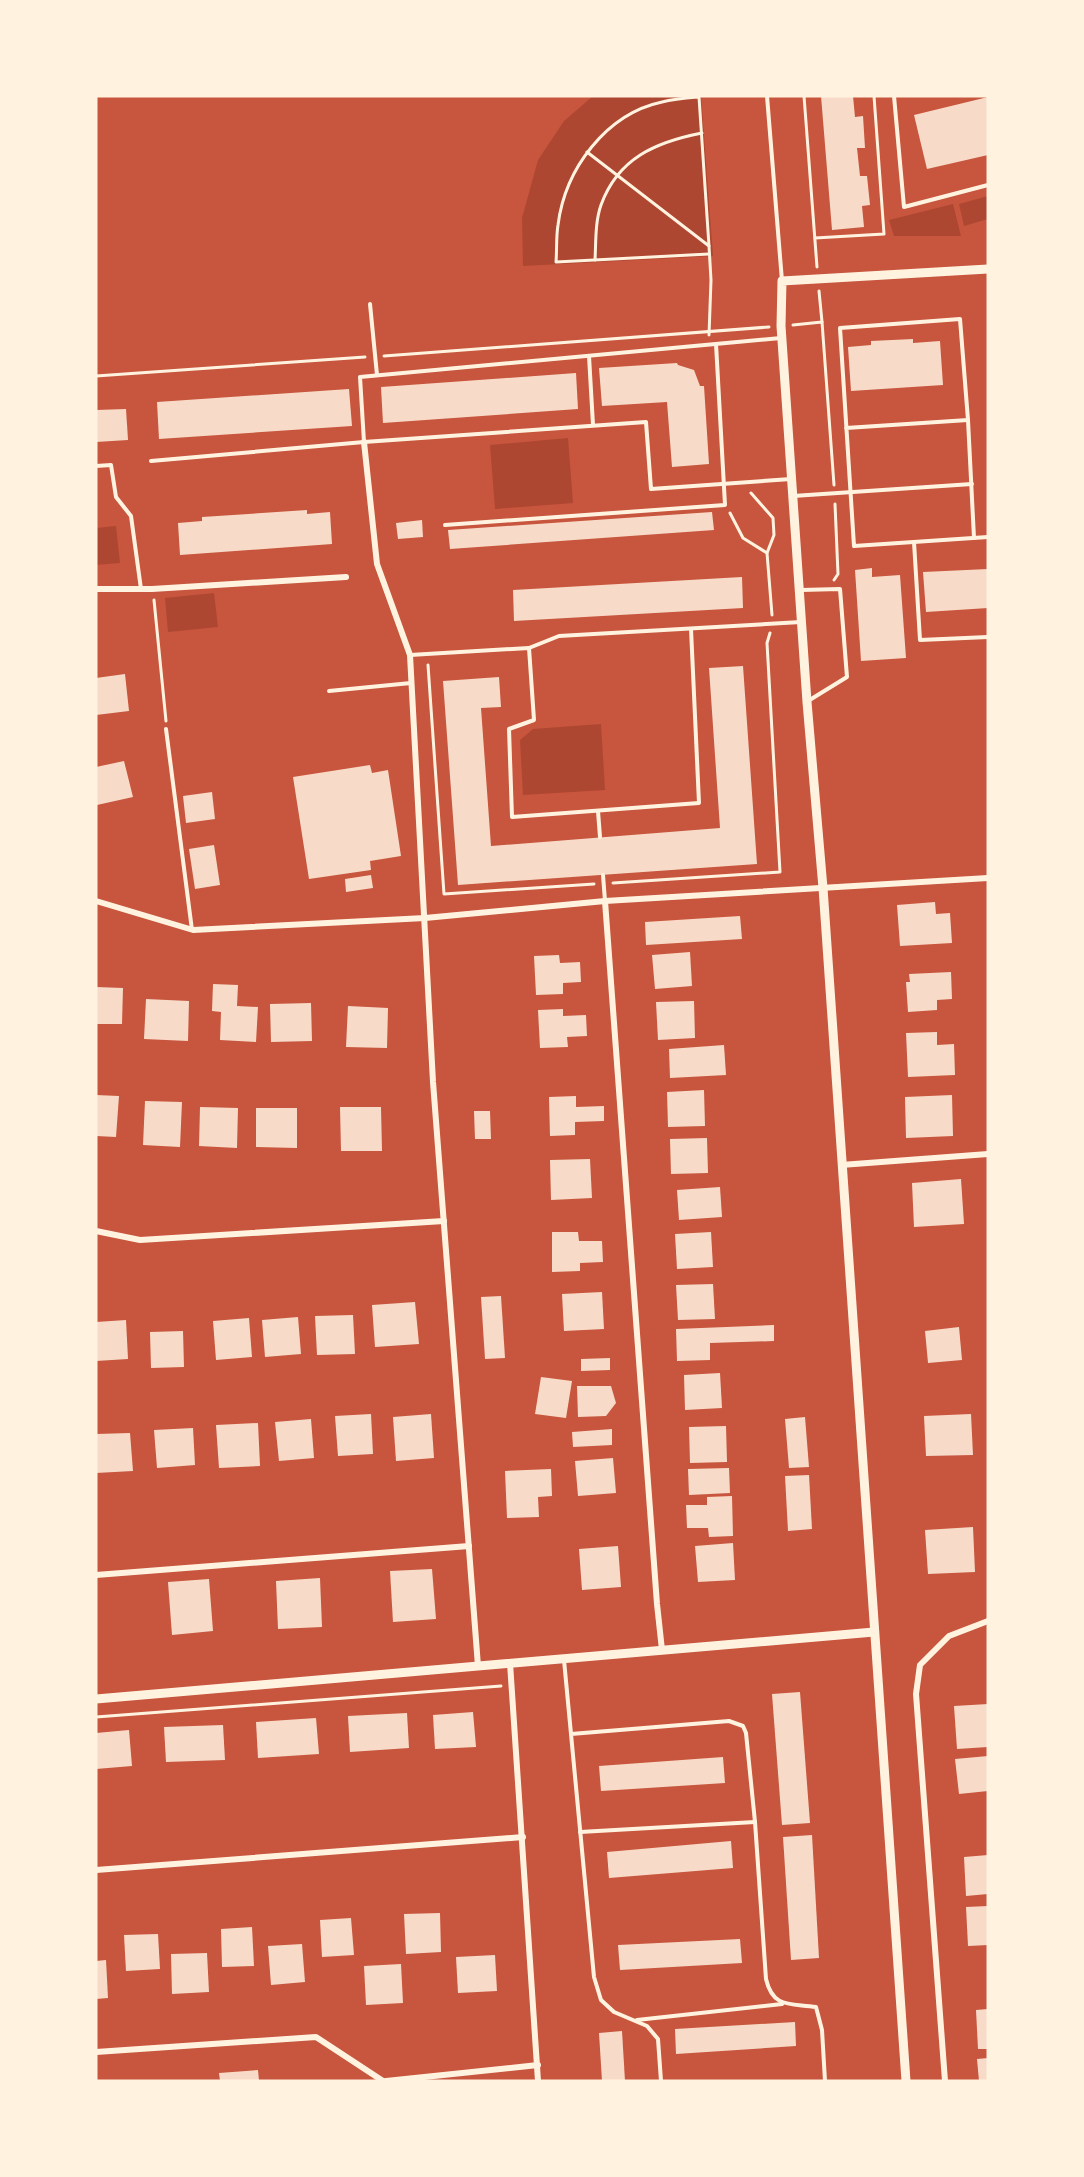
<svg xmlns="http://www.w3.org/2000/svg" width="1084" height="2177" font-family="'DM Sans',sans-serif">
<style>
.green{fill:#ae4732}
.building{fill:#f7dbc8}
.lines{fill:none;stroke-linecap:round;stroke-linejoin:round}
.path{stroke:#fff3e0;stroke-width:3}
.service{stroke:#fff3e0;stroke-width:4}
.minor{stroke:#fff3e0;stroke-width:6}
.tertiary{stroke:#fff3e0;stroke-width:9}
</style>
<rect width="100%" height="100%" fill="#c8553d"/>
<g class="green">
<path d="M593 96H701L713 256 523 266 522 218 538 160 564 121Z"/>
<path d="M988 196V219L964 226 959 204Z"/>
<path d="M953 204 961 236H894L889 220Z"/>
<path d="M568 438 573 503 495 509 490 445Z"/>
<path d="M116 526 120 563 96 565V528Z"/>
<path d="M214 593 218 627 168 632 165 598Z"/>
<path d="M601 724 605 790 523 795 520 740 533 729Z"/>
</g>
<g class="building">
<path d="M821 96H853L855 117 863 116 865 148H857L860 176H867L870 205 862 206 864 227 832 230Z"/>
<path d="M988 97V155L927 169 914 115Z"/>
<path d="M913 339V343L940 341 943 385 851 391 848 347 871 345V341Z"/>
<path d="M677 363 678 365 694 370 700 386H704L709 464 672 467 667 402 602 406 599 368Z"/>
<path d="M576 373 578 409 383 423 381 387Z"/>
<path d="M349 389 352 426 159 439 157 402Z"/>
<path d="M126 409 128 440 96 442V410Z"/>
<path d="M307 510V514L330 512 332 544 180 555 178 523 202 521V517Z"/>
<path d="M712 512 714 530 450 549 448 530Z"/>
<path d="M422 520 423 537 398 539 396 523Z"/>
<path d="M872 568V577L900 575 906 658 861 661 855 570Z"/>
<path d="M988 569V608L926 612 923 572Z"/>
<path d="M742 577 743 608 514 621 513 590Z"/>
<path d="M743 666 757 864 458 885 443 681 499 677 501 707 481 708 491 846 720 828 709 668Z"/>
<path d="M125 674 129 711 96 715V678Z"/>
<path d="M124 761 133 797 97 805 96 767Z"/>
<path d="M370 765 372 773 388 770 401 856 370 861 371 870 309 879 293 777Z"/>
<path d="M212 792 215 819 186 823 183 796Z"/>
<path d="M214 845 220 885 195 889 189 849Z"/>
<path d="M371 875 373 888 346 892 345 879Z"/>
<path d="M935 902 936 914 950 913 952 943 900 946 897 905Z"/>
<path d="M740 916 742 939 646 945 645 922Z"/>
<path d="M690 952 692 986 655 989 652 955Z"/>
<path d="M559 955 560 963 580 962 581 982 563 983V994L536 995 534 956Z"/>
<path d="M951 972 952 999 937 1000V1010L908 1012 906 982H910L909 974Z"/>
<path d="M213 984 238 985 237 1006 258 1007 256 1042 220 1040 221 1012 212 1011Z"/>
<path d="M96 987 123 988 122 1024H96Z"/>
<path d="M146 999 189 1001 188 1041 144 1039Z"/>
<path d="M694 1001 695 1038 658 1040 656 1002Z"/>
<path d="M311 1003 312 1041 271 1042 270 1004Z"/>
<path d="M348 1006 388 1008 387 1048 346 1047Z"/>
<path d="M563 1009V1016L586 1015 587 1036 567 1037 568 1047 540 1048 538 1010Z"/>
<path d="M937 1032V1045L954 1044 955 1075 908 1077 906 1033Z"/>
<path d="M724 1045 726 1075 670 1078 669 1049Z"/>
<path d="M704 1090 705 1126 668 1127 667 1092Z"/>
<path d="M96 1095 119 1096 116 1137 96 1136Z"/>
<path d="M952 1095 953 1136 906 1138 905 1097Z"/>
<path d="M576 1096V1107L604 1106V1121L575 1122V1135L550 1136 549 1097Z"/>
<path d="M145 1101 182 1102 180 1147 143 1145Z"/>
<path d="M200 1107 238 1108 237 1148 199 1146Z"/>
<path d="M340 1107H381L382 1151H341Z"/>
<path d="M256 1108H297V1148L256 1147Z"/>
<path d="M474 1111H490L491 1139H475Z"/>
<path d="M707 1138 708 1173 671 1174 670 1139Z"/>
<path d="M590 1159 592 1198 551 1200 550 1160Z"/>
<path d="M961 1179 964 1224 914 1227 912 1183Z"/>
<path d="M720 1187 722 1217 679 1220 677 1190Z"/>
<path d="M552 1232H578L579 1241H602L603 1262 580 1263V1271L552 1272Z"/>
<path d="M711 1232 713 1267 677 1269 675 1234Z"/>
<path d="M713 1284 715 1319 678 1320 676 1285Z"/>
<path d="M602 1292 604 1329 564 1331 562 1294Z"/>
<path d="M501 1296 505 1358 485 1359 481 1297Z"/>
<path d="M415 1302 419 1344 375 1347 372 1305Z"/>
<path d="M353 1315 355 1354 317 1355 315 1316Z"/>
<path d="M298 1317 301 1354 265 1357 262 1320Z"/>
<path d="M249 1318 252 1357 216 1360 213 1321Z"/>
<path d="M126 1320 128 1359 96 1361V1322Z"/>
<path d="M774 1325V1341L710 1343V1360L677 1361 676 1329Z"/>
<path d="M959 1327 962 1360 928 1363 925 1331Z"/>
<path d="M183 1331 184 1367 151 1368 150 1332Z"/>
<path d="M610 1358V1370L581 1371V1359Z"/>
<path d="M720 1373 722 1408 685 1410 684 1375Z"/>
<path d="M541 1377 572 1381 566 1418 535 1414Z"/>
<path d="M577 1386H611L616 1403 606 1416 578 1417Z"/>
<path d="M371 1414 373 1454 338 1456 335 1416Z"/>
<path d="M431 1414 434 1458 396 1461 393 1417Z"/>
<path d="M971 1414 973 1455 926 1456 924 1416Z"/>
<path d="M805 1417 809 1467 789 1468 785 1419Z"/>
<path d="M311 1419 314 1458 279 1461 275 1422Z"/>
<path d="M258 1423 260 1466 219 1468 216 1425Z"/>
<path d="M726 1426 727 1462 690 1463 689 1427Z"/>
<path d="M193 1428 195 1465 157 1468 154 1430Z"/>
<path d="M612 1429V1445L573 1447 572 1432Z"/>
<path d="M130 1433 133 1471 96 1473V1434Z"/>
<path d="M613 1458 616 1493 578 1496 575 1461Z"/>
<path d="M729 1468 730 1493 689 1495 688 1469Z"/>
<path d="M551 1469 552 1496 538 1497 539 1517 507 1518 505 1471Z"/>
<path d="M809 1475 812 1529 788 1531 785 1476Z"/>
<path d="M732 1496 733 1536 709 1537 708 1528H687L686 1505H707V1497Z"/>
<path d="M973 1527 975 1572 928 1574 925 1530Z"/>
<path d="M733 1543 735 1580 698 1582 695 1546Z"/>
<path d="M618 1546 621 1587 582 1590 579 1549Z"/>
<path d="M432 1569 436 1619 393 1622 390 1571Z"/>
<path d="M320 1578 322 1627 278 1629 276 1581Z"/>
<path d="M209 1579 213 1631 172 1635 168 1582Z"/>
<path d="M800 1692 810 1823 782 1825 772 1694Z"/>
<path d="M988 1704V1747L957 1749 954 1706Z"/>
<path d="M473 1712 476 1747 435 1749 433 1715Z"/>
<path d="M407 1713 409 1748 350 1752 348 1716Z"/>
<path d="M316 1718 319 1754 258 1758 256 1722Z"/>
<path d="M223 1725 225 1760 166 1762 164 1727Z"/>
<path d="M129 1730 132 1766 96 1769V1733Z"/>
<path d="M988 1756V1791L959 1794 955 1759Z"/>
<path d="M723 1757 725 1783 601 1791 599 1766Z"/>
<path d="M812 1835 819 1958 791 1960 783 1837Z"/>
<path d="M731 1841 733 1868 609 1878 607 1852Z"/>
<path d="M988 1855V1894L966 1896 964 1857Z"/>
<path d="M988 1906V1945L968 1946 966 1907Z"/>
<path d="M440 1913 441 1952 406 1954 404 1914Z"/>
<path d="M351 1918 354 1955 322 1957 320 1920Z"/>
<path d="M252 1927 254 1966 222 1967 221 1929Z"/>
<path d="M158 1934 160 1969 126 1971 124 1935Z"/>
<path d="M740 1939 742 1963 620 1970 618 1945Z"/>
<path d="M302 1944 305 1982 271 1985 268 1946Z"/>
<path d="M207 1953 209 1992 172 1994 171 1954Z"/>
<path d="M495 1955 497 1991 458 1993 456 1957Z"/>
<path d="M106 1960 108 1998 96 1999V1961Z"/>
<path d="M401 1964 403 2003 366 2005 364 1966Z"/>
<path d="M988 2009V2049H978L976 2010Z"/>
<path d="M795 2022 796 2046 676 2054 675 2029Z"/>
<path d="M622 2031 625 2081H602L599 2033Z"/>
<path d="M988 2058V2081H979L977 2059Z"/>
<path d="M258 2070 259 2081H220L219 2073Z"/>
</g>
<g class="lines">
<g class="path">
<path d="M804 96 817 267"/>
<path d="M587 152 709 246 711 280 709 335"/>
<path d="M815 238 884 234 874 96"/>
<path d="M709 246 699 97C687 98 674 99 662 102 606 114 565 169 558 225 556 237 557 250 556 262L709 254"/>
<path d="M595 260C596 242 595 222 601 205 618 158 656 142 702 133"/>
<path d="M819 291 822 322"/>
<path d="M793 325 822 322 834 485"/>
<path d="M384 356 769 327"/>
<path d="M96 376 365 357"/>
<path d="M751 493 773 518 774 535 767 553"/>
<path d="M730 513 743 538 767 553 772 615"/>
<path d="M834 580 838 574 835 504"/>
<path d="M154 600 166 721"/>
<path d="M428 665 444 894 594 884"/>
<path d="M613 883 780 872 767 643 770 633"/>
<path d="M96 1717 501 1686"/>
</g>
<g class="service">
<path d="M767 96 782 281"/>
<path d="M894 96 904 207 988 185"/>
<path d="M370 304 377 375"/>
<path d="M781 338 360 377 364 442 646 422 651 489 791 479"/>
<path d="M589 356 593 425"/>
<path d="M968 420 974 538"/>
<path d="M846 428 968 420 960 319 840 328 854 546 988 537"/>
<path d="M151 461 364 442"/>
<path d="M96 466 111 465 116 497 131 516 141 589"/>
<path d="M793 496 972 484"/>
<path d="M445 525 725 505 716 344"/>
<path d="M914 542 920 640 988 637"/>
<path d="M801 590 840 589 847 677 808 701"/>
<path d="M529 648 559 636 801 622"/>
<path d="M410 655 529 648 534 720 509 729 512 817 699 803 691 629"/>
<path d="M329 691 411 683"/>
<path d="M166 729 192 930"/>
<path d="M598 811 600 837"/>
<path d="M603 875 605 901"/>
<path d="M564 1660 571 1734"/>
<path d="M580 1832 755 1822"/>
<path d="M637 2020 782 2004"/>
<path d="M661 2081 658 2039 647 2026 614 2012 601 2000 594 1977 571 1734 729 1721 743 1726 746 1733 755 1822 766 1979C773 2009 791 2003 816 2007L822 2030 825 2081"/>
</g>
<g class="minor">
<path d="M364 442 377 564 410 655 433 1082 478 1666"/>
<path d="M96 589H152L346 577"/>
<path d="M96 901 193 930 425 918 605 901 988 878"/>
<path d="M605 901 657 1604 662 1650"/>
<path d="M841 1165 988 1154"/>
<path d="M96 1231 140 1240 444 1221"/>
<path d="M96 1575 469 1546"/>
<path d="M510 1663 538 2081"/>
<path d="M96 1870 523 1837"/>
<path d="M96 2052 316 2037 383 2081"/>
<path d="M386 2081 538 2065"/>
<path d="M945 2081 916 1694 920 1665 949 1636 988 1621"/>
</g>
<g class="tertiary">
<path d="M96 1699 874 1632"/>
<path d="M906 2081 823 888 807 702 781 326 782 281 988 269"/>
</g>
</g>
<rect width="1084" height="2177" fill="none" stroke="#fff3e0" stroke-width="195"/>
</svg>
